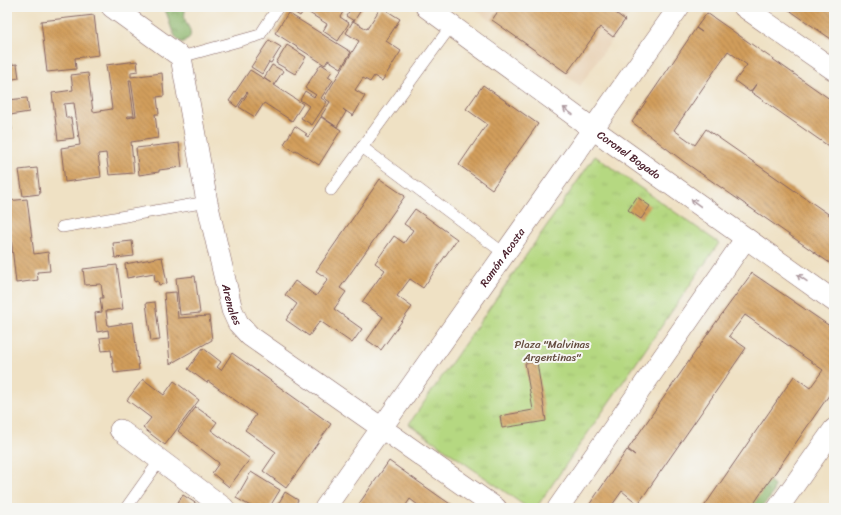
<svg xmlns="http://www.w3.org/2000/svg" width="841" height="515" font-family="Sriracha,sans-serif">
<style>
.built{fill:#e9d3b7}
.forest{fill:url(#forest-crowns);stroke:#6d6c4d}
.park{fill:url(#park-tufts);stroke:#807c56}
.building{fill:url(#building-back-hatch);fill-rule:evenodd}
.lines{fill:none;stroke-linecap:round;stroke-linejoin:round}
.lane-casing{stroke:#846361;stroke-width:12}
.street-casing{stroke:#846361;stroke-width:22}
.lane{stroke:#fff;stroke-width:11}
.street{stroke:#fff;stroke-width:21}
.oneway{stroke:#ae9aa0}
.labels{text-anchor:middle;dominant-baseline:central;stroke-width:4;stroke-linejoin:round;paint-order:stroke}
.street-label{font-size:11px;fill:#4a1f2b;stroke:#f6f6f2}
.park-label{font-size:11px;fill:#654d40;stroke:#f6f6f2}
</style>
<defs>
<pattern id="forest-crowns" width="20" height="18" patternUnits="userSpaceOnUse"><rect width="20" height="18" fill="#90b86f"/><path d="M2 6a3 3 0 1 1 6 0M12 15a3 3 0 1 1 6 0" fill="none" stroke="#78955b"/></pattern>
<pattern id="park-tufts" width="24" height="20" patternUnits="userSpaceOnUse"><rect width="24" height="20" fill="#b5d881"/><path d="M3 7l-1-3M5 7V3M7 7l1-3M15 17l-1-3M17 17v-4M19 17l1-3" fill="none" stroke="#9db970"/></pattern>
<pattern id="building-back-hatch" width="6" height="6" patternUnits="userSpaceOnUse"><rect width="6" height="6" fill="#d29e5c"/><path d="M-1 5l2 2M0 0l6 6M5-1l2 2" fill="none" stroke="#ac804c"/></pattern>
</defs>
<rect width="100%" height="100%" fill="#f6f6f2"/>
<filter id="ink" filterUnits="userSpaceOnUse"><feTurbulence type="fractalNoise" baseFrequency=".025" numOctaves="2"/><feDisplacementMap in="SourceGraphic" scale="8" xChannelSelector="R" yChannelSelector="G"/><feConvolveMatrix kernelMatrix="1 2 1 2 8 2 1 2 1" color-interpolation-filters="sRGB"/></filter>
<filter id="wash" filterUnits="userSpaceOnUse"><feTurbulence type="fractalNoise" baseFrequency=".012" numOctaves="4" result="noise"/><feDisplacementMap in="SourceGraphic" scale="16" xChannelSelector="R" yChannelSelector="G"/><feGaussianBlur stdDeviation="0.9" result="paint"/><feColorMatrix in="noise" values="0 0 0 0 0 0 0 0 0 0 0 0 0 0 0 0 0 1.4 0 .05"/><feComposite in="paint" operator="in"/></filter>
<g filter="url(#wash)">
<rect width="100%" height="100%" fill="#efe1c4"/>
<path class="built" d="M472 7H626L632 11 580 86Z"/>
<g class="forest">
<path d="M161 7H186C180 26 195 26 189 39L182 43C167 33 171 11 161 7Z"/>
<path d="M768 479 774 486C773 496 768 501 760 508H739Z"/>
</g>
<path class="park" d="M595 156 719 243 536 508H528L409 424Z"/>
<g id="blocks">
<g class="building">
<path d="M295 7H306L300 16 292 11Z"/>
<path d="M309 7H335L343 12 340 17 349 23 338 41 323 31 327 24 306 11Z"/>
<path d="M352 7H363L354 21 346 16Z"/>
<path d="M381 7 400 19 386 41 401 51 382 81 374 76 370 82 363 78 355 90 365 96 353 116 343 109 346 112 337 127 321 116 330 102 324 98 359 41 346 33 353 21 367 29Z"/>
<path d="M501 7H608L625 20 613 37 600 27 567 73 492 20Z"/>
<path d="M785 7H834V41L805 21Z"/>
<path d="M288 13 351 52 341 68 328 60 325 65 275 33Z"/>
<path d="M707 13 834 102V150L751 92 757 83 750 92 735 81 747 65 728 51 674 130 695 145 706 129 834 218V266L683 161 632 122 696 28 702 32 696 28Z"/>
<path d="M94 15 99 55 75 58 76 69 47 72 41 21Z"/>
<path d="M269 40 281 47 271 63 269 62 262 74 251 67Z"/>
<path d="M287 45 306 57 295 74 276 63Z"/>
<path d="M137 61 138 71 131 72V77L162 73 164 96 157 97 159 114H155L158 138 131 142 134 173 109 175 106 153 98 154 101 177 65 182 61 148 80 145 74 103 64 104 66 118H71L74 138 58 140 52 93 73 90 71 75 88 73 93 112 112 109 106 65ZM129 80H131L136 116 128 118 127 116H134Z"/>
<path d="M17 64 19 78 7 80V65Z"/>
<path d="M321 64 332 71 328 77 333 80 321 98 327 102 312 125 301 118 309 106 300 100 305 91 314 97 316 95 305 88Z"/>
<path d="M272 65 283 71 274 85 303 104 292 121 264 103 255 117 239 107 248 93 247 92 237 107 229 101 250 70 271 83 264 78Z"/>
<path d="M483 85 538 124 492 189 459 165 487 124 466 109Z"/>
<path d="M27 98 29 112 10 115 8 100Z"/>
<path d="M7 115H10L12 130H7Z"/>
<path d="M321 117 341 130 319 165 296 150 295 152 284 144 295 126 307 134 305 135 308 137Z"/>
<path d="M179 143 182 167 159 170V172L139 175 136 148Z"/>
<path d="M37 168 40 194 23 196 19 170Z"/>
<path d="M380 179 405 196 340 288 346 292 334 309 362 329 352 343 320 321 309 336 286 320 297 304 285 295 295 281 316 296 328 279 316 271Z"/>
<path d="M637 197 650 206 641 219 628 210Z"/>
<path d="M27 199 34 254 48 252 50 271 37 272 38 280 16 283 10 229 7 230V201Z"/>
<path d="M415 209 457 239 423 288 410 279 397 296 412 307 381 350 367 340 383 317 362 302 385 270 375 263 394 236 404 243 413 230 404 224Z"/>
<path d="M132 241 134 256 115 258 113 243Z"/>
<path d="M162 257 167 283 159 285 158 281 155 282 154 273 127 278 125 264Z"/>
<path d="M117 265 123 309 106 311 108 326 133 322 139 370 114 373 111 350 102 351 100 338 109 337 108 330 97 332 95 313 102 312 100 298H103L101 284 85 285 83 269Z"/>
<path d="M752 273 834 329V388L761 493 751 508H703L794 376 810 388 823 370 745 315 729 336 746 348 638 504 622 491 610 508H587L627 450 635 455 628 449 714 325Z"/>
<path d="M195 276 200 313 180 315 176 278Z"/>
<path d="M176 292 178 318 209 316 212 340 170 364 164 293Z"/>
<path d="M155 302 160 340 151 341 146 303Z"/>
<path d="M203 348 221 362 217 367 221 370 232 353 331 424 286 488 263 471 276 452 245 430 256 415 208 381 207 383 188 369Z"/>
<path d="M537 362 546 421 502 428 500 416 533 410 525 363Z"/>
<path d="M143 379 164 395 174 381 199 400 165 445 143 428 151 418 127 400Z"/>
<path d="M196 407 217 422 211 430 250 459 229 487 212 473 219 463 178 431Z"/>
<path d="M389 461 440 497 456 508H422L410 499 404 508H356Z"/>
<path d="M251 472 280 490 269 508H254L236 498Z"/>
<path d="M285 492 298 500 294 508H276Z"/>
<path d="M183 495 203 508H174Z"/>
</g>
</g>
</g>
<g filter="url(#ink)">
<use href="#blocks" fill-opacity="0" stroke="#846361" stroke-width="1"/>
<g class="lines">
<defs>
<g id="lane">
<path d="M181 57 260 35 278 7"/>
<path d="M362 147 505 254"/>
<path d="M331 190 451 26"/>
<path d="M62 227 207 202"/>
<path d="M126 508 160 460"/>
</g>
<g id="street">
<path id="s1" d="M112 7 181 57 207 202 232 310 238 323 250 336 496 508"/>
<path id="s2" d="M426 7 593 129 834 301"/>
<path d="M744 7 834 70"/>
<path d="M120 430 224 508"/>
<path id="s3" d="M325 508 679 7"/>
<path d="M558 508 746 238"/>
<path d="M778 508 834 429"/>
</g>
</defs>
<use href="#lane" class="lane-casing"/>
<use href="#street" class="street-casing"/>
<use href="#lane" class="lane"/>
<use href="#street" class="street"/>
</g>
<defs><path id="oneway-shaft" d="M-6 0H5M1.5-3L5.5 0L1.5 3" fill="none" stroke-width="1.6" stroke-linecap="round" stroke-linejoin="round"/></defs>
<g class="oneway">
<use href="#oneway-shaft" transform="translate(568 111) rotate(-144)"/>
<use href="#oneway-shaft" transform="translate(696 203) rotate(-144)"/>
<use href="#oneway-shaft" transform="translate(802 278) rotate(-145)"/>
</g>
</g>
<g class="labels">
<g class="street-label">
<text stroke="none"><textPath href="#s2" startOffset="251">Coronel Bogado</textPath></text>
<text stroke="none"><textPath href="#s3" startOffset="307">Ramón Acosta</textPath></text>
<text stroke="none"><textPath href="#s1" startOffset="338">Arenales</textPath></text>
</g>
<g class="park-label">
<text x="552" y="344">Plaza "Malvinas<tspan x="552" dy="13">Argentinas"</tspan></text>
</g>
</g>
<rect width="841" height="515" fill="none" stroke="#f6f6f2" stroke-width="24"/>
</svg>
